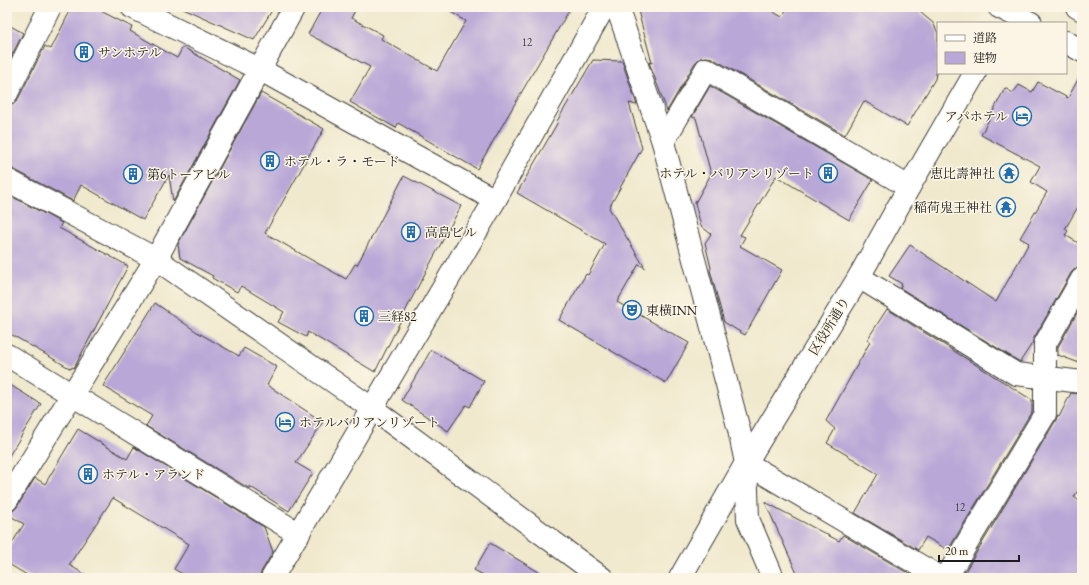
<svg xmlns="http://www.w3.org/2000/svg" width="1089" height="585" font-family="'EB Garamond','Noto Serif JP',serif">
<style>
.building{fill:#b9a7d7}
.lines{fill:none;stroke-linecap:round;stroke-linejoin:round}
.minor-casing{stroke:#3c3b37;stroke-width:24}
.major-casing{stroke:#3c3b37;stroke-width:24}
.minor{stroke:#fff;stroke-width:22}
.major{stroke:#fff;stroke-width:22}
.labels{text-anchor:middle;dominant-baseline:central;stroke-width:3;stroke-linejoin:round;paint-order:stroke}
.number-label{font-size:11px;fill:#433f4b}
.poi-label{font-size:13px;fill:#1c1c1c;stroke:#fcf5e5;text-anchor:start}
.street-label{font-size:13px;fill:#1c1c1c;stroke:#fcf5e5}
</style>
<rect width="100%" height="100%" fill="#fcf5e5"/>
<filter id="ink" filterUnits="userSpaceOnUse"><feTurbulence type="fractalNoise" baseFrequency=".025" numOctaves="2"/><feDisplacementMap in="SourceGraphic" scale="8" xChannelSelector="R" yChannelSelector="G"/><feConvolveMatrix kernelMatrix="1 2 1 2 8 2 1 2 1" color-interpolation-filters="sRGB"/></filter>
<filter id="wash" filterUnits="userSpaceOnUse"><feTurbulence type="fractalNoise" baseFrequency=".012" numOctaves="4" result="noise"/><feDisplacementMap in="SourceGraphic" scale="16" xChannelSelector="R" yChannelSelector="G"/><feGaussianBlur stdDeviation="0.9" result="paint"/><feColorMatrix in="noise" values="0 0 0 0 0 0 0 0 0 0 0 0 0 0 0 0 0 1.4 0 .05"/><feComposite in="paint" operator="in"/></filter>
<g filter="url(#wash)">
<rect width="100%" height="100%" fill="#f0e9ce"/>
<g id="blocks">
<g class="building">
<path d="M72 7H93L132 27 130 31 177 58 183 47 240 80 173 202 169 175 143 220 81 185 73 201 13 169 7 168V105L14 104 18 99 45 46 51 49Z"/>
<path d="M180 7H274L254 40Z"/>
<path d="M323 7H357L351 18 383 35 381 39 437 71 466 21 442 7H571L477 169 398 123 396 128 350 102 370 67 308 34Z"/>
<path d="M637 7H765L782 17 788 7H914L933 23 938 33V63L935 79 907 126 864 101 845 135 712 58 706 57 700 58 695 63 667 111 649 62 652 63Z"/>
<path d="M7 24 23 33 7 65Z"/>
<path d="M593 60 622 61 637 105 629 103 642 148 609 208 645 268 639 264 617 302 689 343 666 383 559 320 586 274 588 275 605 244 517 193 558 122 557 121Z"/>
<path d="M1082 72V200L1065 229 1068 231 1065 235 1082 245V267L1076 268 1071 273 1034 338 1033 342 1020 362 900 288 902 284 889 276 910 245 996 302 1029 243 1020 238 1047 192 1031 182 1040 166 981 135 1005 88 1013 93 1019 85 1032 92 1038 82 1068 98Z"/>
<path d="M710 86 873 180 849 220 776 176 740 235 745 237 740 246 782 270 745 335 724 322 710 270 711 268 705 243 711 234 701 226 695 203 711 174 696 118 692 117Z"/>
<path d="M261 93 324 129 265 233 308 258 346 279 355 264 357 265 404 176 461 206 413 296 375 372 308 332 306 337 278 322 284 312 241 286 237 292 212 278 213 276 180 258 178 244Z"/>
<path d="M7 194 62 223 59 228 128 266 74 368 72 367 71 369 7 332Z"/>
<path d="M155 303 197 332 239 356 244 348 277 367 267 385 323 422 296 463 313 473 289 511 249 486 250 489 146 426 152 416 103 386Z"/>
<path d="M1082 304V364L1058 355V347Z"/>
<path d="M887 309 1032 400V411L948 550 926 537 918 550 855 513 878 474 827 443 835 429 826 421 870 342 867 340Z"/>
<path d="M431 350 484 381 470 407 466 405 448 431 402 400Z"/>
<path d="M7 383 41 404 7 459Z"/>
<path d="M1071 393 1082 394V484L1074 497 1082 503V578H963V575L1056 420 1057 416 1059 417Z"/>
<path d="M78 429 127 459 134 447 264 527 273 552 261 572 260 578H189L174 569 189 544 113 498 69 565 91 578H32L7 563V551L24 524 7 514V512L13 511 17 507 35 478 45 484Z"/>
<path d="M765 502 839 541 843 535 906 572 902 578H799Z"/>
<path d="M490 543 549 578H489L474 570Z"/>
</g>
</g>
</g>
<g filter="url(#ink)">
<use href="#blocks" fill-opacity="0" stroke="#3c3b37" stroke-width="1"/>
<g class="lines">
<defs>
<g id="minor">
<path d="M132 7 259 69 495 200"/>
<path d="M617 7 663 142 739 430 746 463 748 519 773 578"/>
<path d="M7 93 50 7"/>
<path d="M663 142 706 69 909 187"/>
<path d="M7 180 156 259 373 409 602 578"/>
<path d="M859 277 1016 374 1082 382"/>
<path d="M7 355 299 534"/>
<path d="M746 463 941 578"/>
<path d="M7 500 156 259 294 7"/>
<path d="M272 578 495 200 604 7"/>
<path d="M680 578 746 463 859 277 909 187 975 73"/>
<path d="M946 578 1045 414V344L1082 279"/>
</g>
<g id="major">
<path d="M999 7 1031 23"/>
<path d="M1077 7 1082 10"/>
<path d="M1066 42 1082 51"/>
</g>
</defs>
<use href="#minor" class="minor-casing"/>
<use href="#major" class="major-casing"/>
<use href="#minor" class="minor"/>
<use href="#major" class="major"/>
</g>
</g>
<defs>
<symbol id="building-ring" viewBox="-11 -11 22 22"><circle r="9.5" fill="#fcf5e5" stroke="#1f6fb2" stroke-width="1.5"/><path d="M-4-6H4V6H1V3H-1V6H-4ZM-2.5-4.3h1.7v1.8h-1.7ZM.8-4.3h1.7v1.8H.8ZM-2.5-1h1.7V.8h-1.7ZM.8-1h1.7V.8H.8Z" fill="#1f6fb2"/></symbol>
<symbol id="hotel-ring" viewBox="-11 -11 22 22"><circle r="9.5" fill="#fcf5e5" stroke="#1f6fb2" stroke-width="1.5"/><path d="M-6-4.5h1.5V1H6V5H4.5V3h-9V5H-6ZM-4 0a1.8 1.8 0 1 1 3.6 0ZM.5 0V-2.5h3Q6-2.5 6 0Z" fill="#1f6fb2"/></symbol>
<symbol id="temple-ring" viewBox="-11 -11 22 22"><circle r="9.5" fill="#fcf5e5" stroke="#1f6fb2" stroke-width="1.5"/><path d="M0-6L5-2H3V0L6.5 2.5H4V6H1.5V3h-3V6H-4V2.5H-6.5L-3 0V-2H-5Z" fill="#1f6fb2"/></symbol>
<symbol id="theatre-ring" viewBox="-11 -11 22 22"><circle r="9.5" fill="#fcf5e5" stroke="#1f6fb2" stroke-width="1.5"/><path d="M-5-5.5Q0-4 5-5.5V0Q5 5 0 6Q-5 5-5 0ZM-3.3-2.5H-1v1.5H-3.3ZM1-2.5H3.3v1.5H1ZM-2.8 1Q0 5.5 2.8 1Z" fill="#1f6fb2"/></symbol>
</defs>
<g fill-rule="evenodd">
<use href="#building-ring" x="73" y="41" width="22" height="22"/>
<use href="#hotel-ring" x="1011" y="105" width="22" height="22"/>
<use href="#building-ring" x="259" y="150" width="22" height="22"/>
<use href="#building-ring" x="817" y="162" width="22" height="22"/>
<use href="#temple-ring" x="998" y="162" width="22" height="22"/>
<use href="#building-ring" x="122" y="163" width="22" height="22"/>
<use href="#temple-ring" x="995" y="196" width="22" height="22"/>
<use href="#building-ring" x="400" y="221" width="22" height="22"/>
<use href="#theatre-ring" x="621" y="299" width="22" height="22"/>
<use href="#building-ring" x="353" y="305" width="22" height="22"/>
<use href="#hotel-ring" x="274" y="411" width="22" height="22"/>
<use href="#building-ring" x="77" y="463" width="22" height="22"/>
</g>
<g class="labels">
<g class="number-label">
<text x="527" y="42">12</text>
<text x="960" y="507">12</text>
</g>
<g class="poi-label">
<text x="98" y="52">サンホテル</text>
<text x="1008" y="116" text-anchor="end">アパホテル</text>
<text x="284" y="161">ホテル・ラ・モード</text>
<text x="814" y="173" text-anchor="end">ホテル・バリアンリゾート</text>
<text x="995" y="173" text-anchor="end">恵比壽神社</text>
<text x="147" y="174">第6トーアビル</text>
<text x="992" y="207" text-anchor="end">稲荷鬼王神社</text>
<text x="425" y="232">高島ビル</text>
<text x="646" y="310">東横INN</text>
<text x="378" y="316">三経82</text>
<text x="299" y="422">ホテルバリアンリゾート</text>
<text x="102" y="474">ホテル・アランド</text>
</g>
<g class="street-label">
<text transform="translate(829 326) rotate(-59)">区役所通り</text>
</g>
</g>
<rect width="1089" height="585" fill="none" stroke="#fcf5e5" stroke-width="24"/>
<rect x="937" y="22" width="130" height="52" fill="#fcf5e5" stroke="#a29e95"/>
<rect x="945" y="35" width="20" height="6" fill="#ffffff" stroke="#a29e95"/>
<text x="973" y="42" font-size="12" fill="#1c1c1c">道路</text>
<rect x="945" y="52" width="20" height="12" fill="#b9a7d7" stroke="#a29e95"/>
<text x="973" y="62" font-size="12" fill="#1c1c1c">建物</text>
<path d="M939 555v6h80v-6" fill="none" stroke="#1c1c1c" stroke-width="2"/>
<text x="945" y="555" font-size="12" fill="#1c1c1c" stroke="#fcf5e5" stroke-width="3" paint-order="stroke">20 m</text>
</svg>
